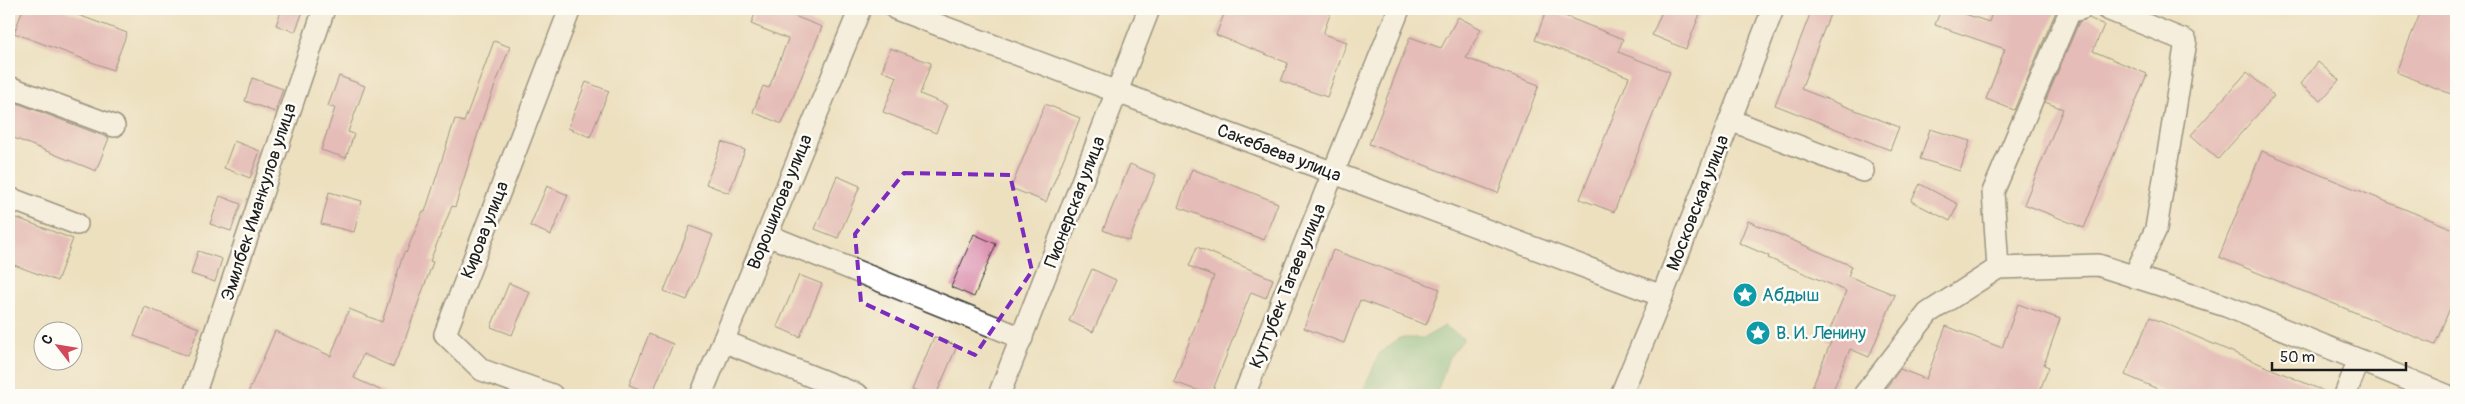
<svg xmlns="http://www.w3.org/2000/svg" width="2465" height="404" font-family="Pangolin,sans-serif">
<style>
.forest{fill:#71bc85;stroke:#466c50}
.building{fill:#dc91af}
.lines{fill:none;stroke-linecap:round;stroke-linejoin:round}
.minor-casing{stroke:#3b3934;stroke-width:24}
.minor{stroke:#fff;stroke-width:21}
.marked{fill:none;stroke:#7b2cbf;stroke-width:4;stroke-dasharray:10 6;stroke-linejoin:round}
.labels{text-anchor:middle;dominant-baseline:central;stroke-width:5;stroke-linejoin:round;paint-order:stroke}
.street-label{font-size:18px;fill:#1c1c1c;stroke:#fdfcf7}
.culture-label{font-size:18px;fill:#0d838f;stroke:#fdfcf7;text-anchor:start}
</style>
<rect width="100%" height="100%" fill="#fdfcf7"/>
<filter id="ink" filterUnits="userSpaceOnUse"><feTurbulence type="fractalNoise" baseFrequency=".02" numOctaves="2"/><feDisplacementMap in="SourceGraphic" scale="10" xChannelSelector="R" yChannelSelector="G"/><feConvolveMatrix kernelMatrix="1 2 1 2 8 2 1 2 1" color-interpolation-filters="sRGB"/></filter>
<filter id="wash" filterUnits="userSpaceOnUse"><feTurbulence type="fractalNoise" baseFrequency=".0096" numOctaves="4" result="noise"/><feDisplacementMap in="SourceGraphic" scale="20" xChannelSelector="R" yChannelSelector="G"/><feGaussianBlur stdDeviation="1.12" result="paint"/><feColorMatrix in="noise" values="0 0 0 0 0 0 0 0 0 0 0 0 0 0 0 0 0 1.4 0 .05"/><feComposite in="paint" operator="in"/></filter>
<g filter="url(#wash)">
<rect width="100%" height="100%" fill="#ede0bf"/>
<path class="forest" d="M1445 326 1464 339 1449 357 1436 395H1361L1379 354 1399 338H1424Z"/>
<g id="blocks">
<g class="building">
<path d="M23 9H62L127 33 113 70 14 33Z"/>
<path d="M282 9H304L295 32 276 25Z"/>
<path d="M757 9H791L789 14 822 27 782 124 753 112 763 86 769 88 788 39 751 24Z"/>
<path d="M1226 9H1332L1323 34 1347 42 1327 97 1281 81 1288 63 1216 35Z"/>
<path d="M1547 9 1623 39 1618 52 1670 72 1614 212 1580 199 1629 77 1535 40Z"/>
<path d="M1663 9H1702L1686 49 1652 35Z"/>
<path d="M1812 9H1832L1801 89 1899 127 1890 150 1775 105Z"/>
<path d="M1941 9H1950L1989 22 1993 9H2057L2014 110 1986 99 2005 49 1935 25Z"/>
<path d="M2422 9H2456V96L2396 72Z"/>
<path d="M1458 17 1481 29 1466 58 1539 85 1498 193 1369 144 1410 37 1441 48Z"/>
<path d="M2089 18 2104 25 2093 51 2147 74 2084 228 2024 204 2063 109 2045 102 2079 22Z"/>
<path d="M494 41 510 47 484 114 455 207 452 206 430 261 433 262 404 342 393 367 363 354 354 378 391 395H247L275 331 331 356 349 309 382 322 404 252 406 253 423 211 425 212 455 119 464 122Z"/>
<path d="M890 48 931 63 920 94 947 105 936 133 883 112 897 77 882 71Z"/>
<path d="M2318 62 2339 80 2321 101 2300 84Z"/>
<path d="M2247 72 2274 96 2218 159 2191 135Z"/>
<path d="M339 76 365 86 348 132 354 134 346 158 321 150 335 108 328 106Z"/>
<path d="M252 78 283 89 275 112 245 101Z"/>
<path d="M586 82 609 91 590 137 568 128Z"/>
<path d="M9 100 109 138 96 171 9 136Z"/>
<path d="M1045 104 1080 118 1046 202 1011 188Z"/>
<path d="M1930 129 1970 141 1960 171 1920 159Z"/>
<path d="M234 141 260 151 250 178 224 168Z"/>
<path d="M722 142 745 150 729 193 706 184Z"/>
<path d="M2262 151 2456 230V293L2435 345 2219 257Z"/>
<path d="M1130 164 1156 175 1129 241 1103 230Z"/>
<path d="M1192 169 1278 203 1264 240 1178 207Z"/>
<path d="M837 176 860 186 838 238 815 229Z"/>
<path d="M1920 184 1958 204 1950 221 1911 201Z"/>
<path d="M547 186 568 195 551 235 530 226Z"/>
<path d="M329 192 362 201 354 232 321 224Z"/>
<path d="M220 196 241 204 231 231 210 224Z"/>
<path d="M9 215 73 239 57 281 9 263Z"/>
<path d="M1748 221 1852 266 1848 276 1895 295 1869 357 1850 349 1831 395H1809L1831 342 1826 339 1846 291 1768 258 1769 256 1739 243Z"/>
<path d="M690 226 713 235 687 300 664 291Z"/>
<path d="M974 234 996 244 974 297 951 287Z"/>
<path d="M1197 247 1273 279 1266 298 1251 292 1211 395 1174 382 1214 276 1189 266Z"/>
<path d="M1333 250 1440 289 1426 325 1360 300 1344 343 1304 328Z"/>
<path d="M198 251 222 259 215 282 191 274Z"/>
<path d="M1092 269 1116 280 1093 332 1069 321Z"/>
<path d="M799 275 822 284 800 337 777 327Z"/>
<path d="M509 283 530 292 512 335 491 327Z"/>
<path d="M2018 304 2060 319 2044 365 2049 367 2038 395H1881L1900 369 1926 379 1946 326 2002 348Z"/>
<path d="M145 307 199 328 188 356 134 336Z"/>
<path d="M2150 317 2333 395H2172L2125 375Z"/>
<path d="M649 334 673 344 652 394 629 385Z"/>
<path d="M934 337 957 346 936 395H925L912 390Z"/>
</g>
</g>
</g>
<g filter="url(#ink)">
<use href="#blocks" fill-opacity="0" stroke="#3b3934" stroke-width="1"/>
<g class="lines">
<defs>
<g id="minor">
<path d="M896 9 1662 296"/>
<path d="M2107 9 2186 41 2156 229 2134 277"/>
<path d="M9 87 114 126"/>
<path d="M1730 120 1863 171"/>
<path d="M9 198 77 224"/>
<path d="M767 235 1022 338"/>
<path d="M1998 268 1993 192 2070 11 2081 9"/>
<path d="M723 341 858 395"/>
<path d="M194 395 324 9"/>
<path d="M552 395 482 370 445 334 570 9"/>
<path d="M701 395 860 9"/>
<path d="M999 395 1149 9"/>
<path d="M1244 395 1399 9"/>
<path d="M1621 395 1662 296 1773 9"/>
<path d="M1864 395 1928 313 1998 268 2098 265 2226 306 2446 395"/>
<path d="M2345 395 2359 360"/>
</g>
</defs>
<use href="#minor" class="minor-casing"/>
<use href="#minor" class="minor"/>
</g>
</g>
<path d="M0 0H2465V404H0ZM904 173 1010 175 1032 271 975 355 861 302 855 234Z" fill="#ede0bf" fill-opacity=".55" fill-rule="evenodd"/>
<path class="marked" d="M904 173 1010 175 1032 271 975 355 861 302 855 234Z"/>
<defs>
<symbol id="sight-disc" viewBox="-11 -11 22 22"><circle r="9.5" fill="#0f9aa8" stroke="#fdfcf7"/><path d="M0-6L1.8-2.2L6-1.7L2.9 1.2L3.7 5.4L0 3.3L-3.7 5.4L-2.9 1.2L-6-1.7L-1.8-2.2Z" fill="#fff"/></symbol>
</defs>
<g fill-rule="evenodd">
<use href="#sight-disc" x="1731" y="281" width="28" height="28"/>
<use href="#sight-disc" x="1744" y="319" width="28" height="28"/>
</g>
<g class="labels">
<g class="street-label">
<text transform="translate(1279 153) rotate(21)">Сакебаева улица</text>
<text transform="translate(259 202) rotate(-72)">Эмилбек Иманкулов улица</text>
<text transform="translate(780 202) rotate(-68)">Ворошилова улица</text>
<text transform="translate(1075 202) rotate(-69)">Пионерская улица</text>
<text transform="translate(1698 203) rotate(-69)">Московская улица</text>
<text transform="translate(485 230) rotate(-69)">Кирова улица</text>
<text transform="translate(1288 286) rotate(-68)">Куттубек Тагаев улица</text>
</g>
<g class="culture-label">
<text x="1762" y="295">Абдыш</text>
<text x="1776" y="333">В. И. Ленину</text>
</g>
</g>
<rect width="2465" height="404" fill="none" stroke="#fdfcf7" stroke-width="30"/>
<g transform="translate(58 346) rotate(301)"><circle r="24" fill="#fdfcf7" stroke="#a3a29f"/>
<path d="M0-4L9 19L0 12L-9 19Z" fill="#d1495b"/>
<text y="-8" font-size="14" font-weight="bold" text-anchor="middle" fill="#1c1c1c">С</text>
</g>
<path d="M2272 362v8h134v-8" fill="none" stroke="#1c1c1c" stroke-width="2.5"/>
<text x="2280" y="362" font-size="15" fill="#1c1c1c" stroke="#fdfcf7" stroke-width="4" paint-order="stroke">50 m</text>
</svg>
